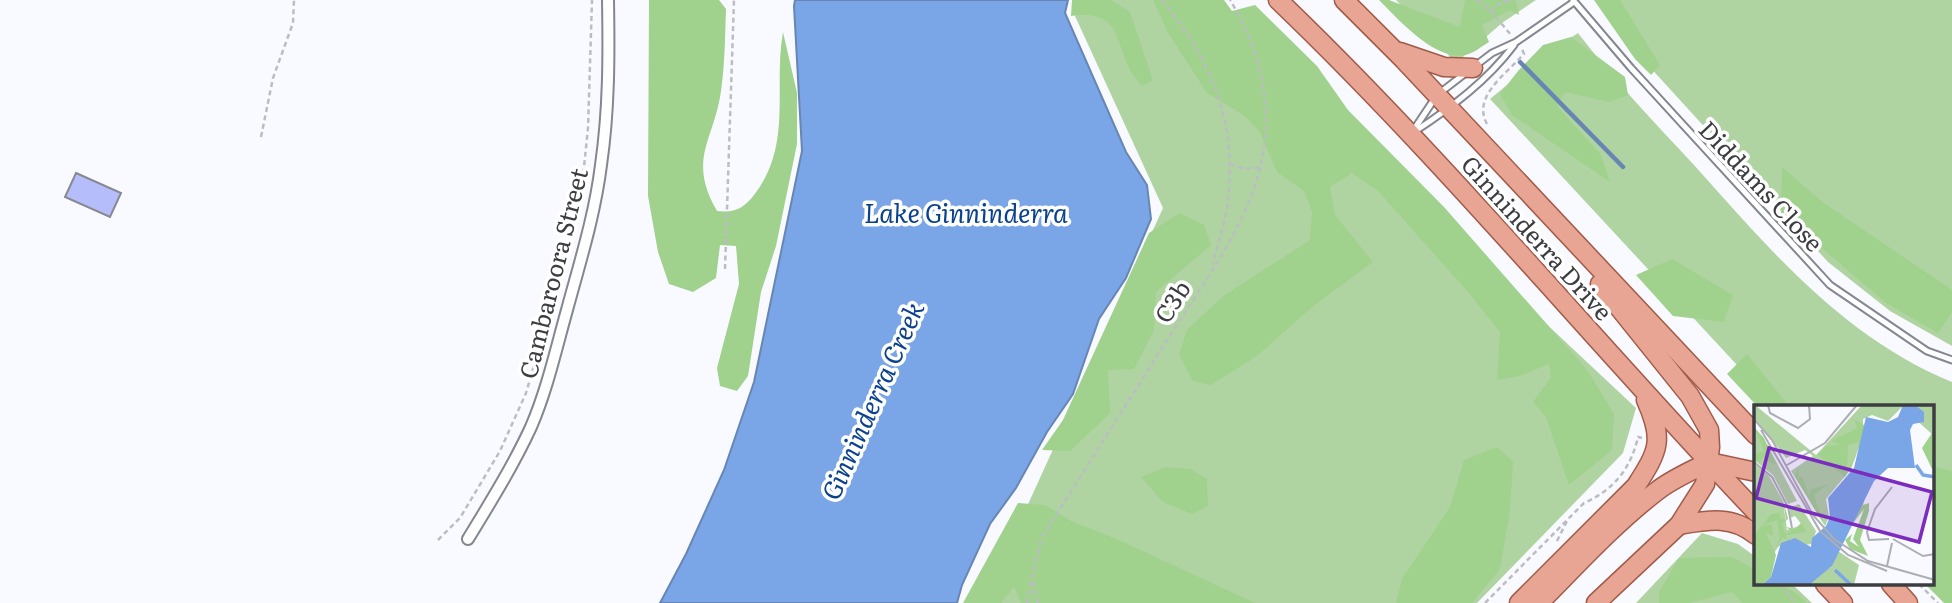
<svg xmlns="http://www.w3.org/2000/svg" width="1952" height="603" font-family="Literata,serif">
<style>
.green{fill:#b0d4a1}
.forest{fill:#a0d18d}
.water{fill:#7aa5e6;stroke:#6786b4;stroke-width:2}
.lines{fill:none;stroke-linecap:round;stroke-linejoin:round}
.stream{stroke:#6786b4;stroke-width:4.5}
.building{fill:#b5befa;stroke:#868892;stroke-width:2}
.service-casing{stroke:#848690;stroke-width:9}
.minor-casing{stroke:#848690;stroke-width:14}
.primary-casing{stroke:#a15a48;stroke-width:21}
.path{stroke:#bcbdc2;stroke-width:2.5;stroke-dasharray:5 3.5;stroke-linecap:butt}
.service{stroke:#fff;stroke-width:5}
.minor{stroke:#fff;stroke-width:10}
.primary{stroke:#e8a594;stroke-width:18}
.labels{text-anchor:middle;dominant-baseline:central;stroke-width:7;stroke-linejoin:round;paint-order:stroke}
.street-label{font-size:24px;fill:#3c3d41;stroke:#fff}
.water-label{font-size:26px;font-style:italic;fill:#0b428e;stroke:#fff}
.inset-river{fill:none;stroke:#7aa5e6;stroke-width:3.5}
.inset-road{fill:none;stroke:#adaeb3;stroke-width:2}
.view{fill:#7b2cbf;fill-opacity:0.15;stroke:#7b2cbf;stroke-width:3.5}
.inset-edge{fill:none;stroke:#3c3d41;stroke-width:3.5}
</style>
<rect width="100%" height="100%" fill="#f9faff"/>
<g class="green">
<path d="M1078 0H1201L1636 408 1623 453 1477 603H983L1163 208 1075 16Z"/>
<path d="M1396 0H1536L1502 23 1456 63Z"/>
<path d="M1597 0H1952V346L1890 311 1828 262 1636 52Z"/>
<path d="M1578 33C1613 79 1654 122 1694 165 1770 250 1844 338 1952 382V596L1933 575V407H1776L1490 99 1541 57Z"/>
<path d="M1702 533 1738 544 1756 557V584H1792L1812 603H1636Z"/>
</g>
<g class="forest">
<path d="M649 0H719L726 9C725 36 725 64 721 91 714 141 687 159 717 211 735 213 744 208 754 195 793 145 773 88 783 32L797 93V144L776 246 761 292 748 376 737 391 720 386 717 368 739 284 736 246 720 245 716 278 693 292 669 284 658 252 648 196Z"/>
<path d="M1072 0H1111L1130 12 1153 81 1142 86C1137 80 1132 74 1129 68 1114 35 1118 10 1071 16Z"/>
<path d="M1153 0H1224L1232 11 1255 5 1317 66 1348 110 1444 207 1588 371 1614 414 1612 450 1569 485 1546 417 1533 402 1551 377 1549 364 1520 376 1497 380 1500 332 1468 292 1378 191 1352 173 1330 187 1335 215 1373 262 1312 307 1257 356 1211 385 1193 381 1179 354 1187 330 1223 296 1310 240 1312 212 1304 191 1277 172 1260 132 1245 116 1207 93 1167 31Z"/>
<path d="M1379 0H1389L1460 27 1465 0H1516L1519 15 1510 10 1482 25 1489 42C1482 46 1473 54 1465 55 1435 61 1399 20 1379 0Z"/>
<path d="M1594 0H1620L1660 65 1651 75 1635 59Z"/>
<path d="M1571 37 1625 77 1628 95 1609 102 1565 92 1557 106 1601 155 1610 182 1512 115 1500 94 1518 71 1543 45Z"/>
<path d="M1782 167 1821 201 1952 290V312L1938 333 1886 303 1781 213Z"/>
<path d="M1179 213 1204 225 1211 245 1156 292 1154 330 1134 369 1108 370 1110 413 1070 451 1042 450 1063 420 1149 233Z"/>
<path d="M1672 259 1733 295 1724 322 1673 316 1636 275Z"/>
<path d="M1747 354 1790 407H1758L1727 374Z"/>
<path d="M1497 447 1513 462 1510 511 1500 569 1472 603H1396L1402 579 1450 507 1464 460Z"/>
<path d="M1933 466 1952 471V603H1944L1925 584H1933Z"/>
<path d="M1166 467 1190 469 1207 479 1208 506 1192 514 1163 502 1141 477Z"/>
<path d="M1018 503 1045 505 1071 521 1119 540 1255 603H1021L1014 587 1001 603H963Z"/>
<path d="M1732 557 1756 570V584C1782 584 1788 585 1807 603H1743L1732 592 1689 603H1659V592L1679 558Z"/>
</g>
<path class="water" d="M795 0H1068L1065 13 1126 152 1147 185 1151 219 1126 278 1099 319 1073 394 1047 432 1016 488 990 524 962 585 957 603H660L686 554 724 470 754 382 802 151 794 6Z"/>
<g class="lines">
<path class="stream" d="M1520 62 1623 167"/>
</g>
<path class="building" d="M76 173 121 193 110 217 65 197Z"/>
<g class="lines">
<defs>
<g id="service">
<path d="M1573 0 1631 68 1830 285 1927 351 1952 360"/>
<path d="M1475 66 1492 53 1516 42 1574 2"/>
<path d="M1413 131 1437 95 1467 72"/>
<path d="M1414 132C1452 107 1487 81 1514 45"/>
</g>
<path id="minor" d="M468 539C490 503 513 466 531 427 547 390 556 349 567 310 580 262 595 214 601 165 609 110 609 55 608 0"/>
<g id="primary">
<path d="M1278 0C1447 162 1595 343 1756 512"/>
<path d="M1344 0 1404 60 1756 435"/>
<path d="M1400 52 1444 67 1473 68"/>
<path d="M1709 462 1756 472"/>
<path d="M1679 525C1708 520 1732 515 1756 535"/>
<path d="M1825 584 1843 603"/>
<path d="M1891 584 1908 603"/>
<path d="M1519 603 1636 486C1659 450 1664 440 1646 400"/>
<path d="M1539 603C1577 565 1614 524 1657 491 1672 479 1691 471 1709 462"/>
<path d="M1596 603 1679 525 1705 484 1710 447 1709 430 1690 396 1600 284"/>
</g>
</defs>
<use href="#service" class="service-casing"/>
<use href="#minor" class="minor-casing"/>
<use href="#primary" class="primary-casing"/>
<g class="path">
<path d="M1162 0C1214 64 1238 125 1227 208 1224 227 1217 247 1212 265"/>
<path d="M1477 0 1490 10 1511 35"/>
<path d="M1490 10 1502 2 1514 0"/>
<path d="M1487 124C1472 97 1505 75 1521 57L1524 54 1522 49"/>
<path d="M261 137 273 78 293 23 294 0"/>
<path d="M1230 164 1244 169 1260 168"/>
<path d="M725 269 734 0"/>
<path d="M438 540 460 518 500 451 526 393 539 349 572 228 584 167 588 128 592 0"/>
<path d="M1557 541 1568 519"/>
<path d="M1780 584 1795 603"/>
<path d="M1919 584 1938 603"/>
<path d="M1027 603 1032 579"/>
<path d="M1038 603 1032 576 1042 537C1084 471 1126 405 1167 340 1204 282 1255 216 1264 147 1271 95 1257 44 1230 0"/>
<path d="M1485 603 1584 503C1614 490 1631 468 1638 437L1642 438"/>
</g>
<use href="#service" class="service"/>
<use href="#minor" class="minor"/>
<use href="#primary" class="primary"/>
</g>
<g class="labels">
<g class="street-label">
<text transform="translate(1762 185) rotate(47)">Diddams Close</text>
<text transform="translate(1538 237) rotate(48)">Ginninderra Drive</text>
<text transform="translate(552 273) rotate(-76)">Cambaroora Street</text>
<text transform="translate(1171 301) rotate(-58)">C3b</text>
</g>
<g class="water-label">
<text x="966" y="211">Lake Ginninderra</text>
<text transform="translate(871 400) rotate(-66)">Ginninderra Creek</text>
</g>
</g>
<g transform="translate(1754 405)">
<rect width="180" height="180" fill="#f9faff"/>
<path d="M1 0 62 50 108 0H180V31L148 2 134 16 118 10 109 14V31L97 64 72 94 75 112 71 121 37 66 59 51 51 45 32 53 0 12ZM0 23 13 39 43 96 34 99 19 70 0 55ZM0 58 15 71 29 96 33 125 48 120 41 111 36 113 35 103 45 99 62 126 58 139 50 140 38 134 24 142 0 180ZM84 146 105 160 100 180H49L77 162Z" fill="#b0d4a1"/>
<path d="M100 14 110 20V31L103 46 105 37 94 40 93 65 103 49 91 72 64 50 72 41 87 40 77 36 103 23ZM0 22 10 33 22 60 9 52 6 58 0 54V49L10 46ZM180 25 181 64H178L168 43ZM45 62 44 72H48L56 92V85L74 79 60 90 69 118 41 71ZM112 88 109 100 115 98V106L106 135 114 151 96 144 91 135 98 129 96 136 105 142 99 134 110 104 100 117V112ZM29 94 34 114 28 119 31 128 38 127 32 122 41 124 47 118 53 127 32 130 33 135 29 132 21 143 26 133 23 115 8 121 18 120 19 131 12 128 22 150 17 172 8 180H0L2 128 17 109 26 108V113L32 115Z" fill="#a0d18d"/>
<path d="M149 0H161L170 7V17L159 19 156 25 161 63H134L120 76 78 161 55 180H8L17 172 27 138 41 133 57 142 58 133 72 121 76 112 74 93 100 63 112 12 134 17 144 12Z" fill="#7aa5e6"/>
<path class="inset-river" d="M162 60 169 70 181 72M81 165 97 180"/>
<path class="inset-road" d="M14 0 16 8 44 23 56 14 55 0M0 14 18 35 59 110 80 134 114 156 181 175M7 25 66 126 94 150 133 166M0 57 18 72 34 102 38 123M33 60 71 38 103 0M135 134 115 135 113 127 121 104 138 82M139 134 169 151 181 149M133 161 138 138"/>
<path class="view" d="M15 43 178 87 165 137 2 93Z"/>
<rect width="180" height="180" class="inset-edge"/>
</g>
</svg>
